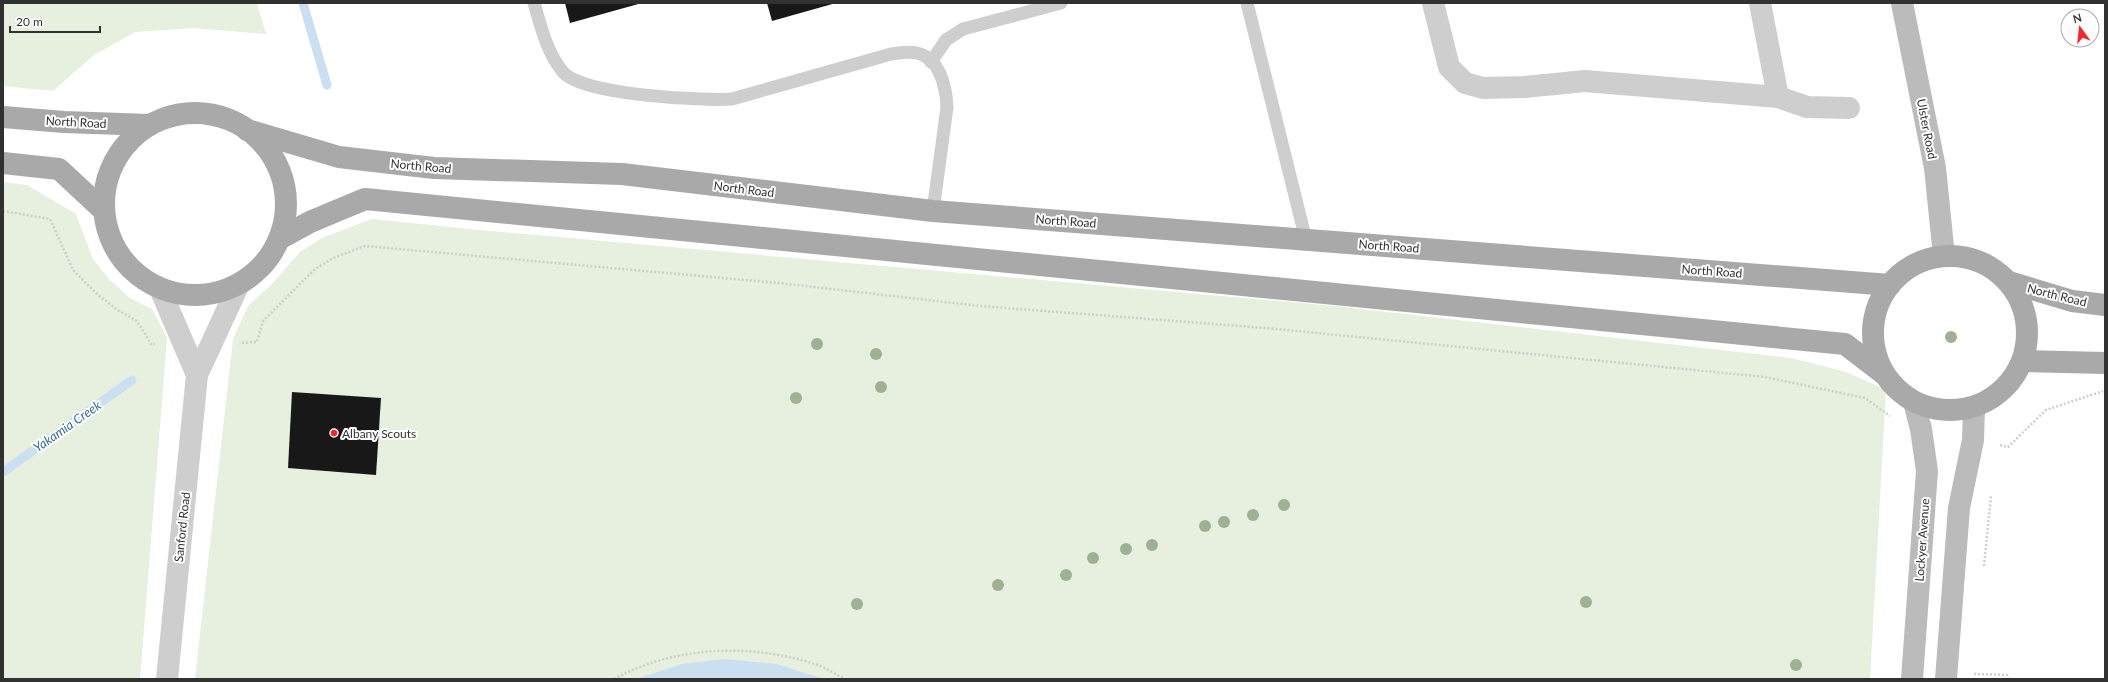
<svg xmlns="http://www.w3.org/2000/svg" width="2108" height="682" font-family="Lato,sans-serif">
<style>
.green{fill:#e7efdf}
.water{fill:#cadff0}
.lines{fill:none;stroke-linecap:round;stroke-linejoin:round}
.stream{stroke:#cadff0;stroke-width:9}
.building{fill:#181818}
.path{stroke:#cecece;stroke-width:2.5;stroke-dasharray:2 2;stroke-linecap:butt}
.service{stroke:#cecece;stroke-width:13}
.minor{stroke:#cecece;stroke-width:22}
.secondary{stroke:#bbb;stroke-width:22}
.primary{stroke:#a9a9a9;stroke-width:22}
.tree{fill:#9fb193}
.poi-dot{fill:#f6262a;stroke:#fff;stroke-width:1.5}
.labels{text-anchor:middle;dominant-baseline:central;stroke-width:4;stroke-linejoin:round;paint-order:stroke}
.street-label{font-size:12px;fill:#313131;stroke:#fff}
.poi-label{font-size:12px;fill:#313131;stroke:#fff;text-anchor:start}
.water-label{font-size:13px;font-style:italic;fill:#366f9d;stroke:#fff}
</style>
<rect width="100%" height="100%" fill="#fff"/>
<g class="green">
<path d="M3 3H257L266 34 193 28 135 32 94 55 53 91 3 86Z"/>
<path d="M3 182 27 185 76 214 93 259 109 279 130 298 152 309 167 338 140 679H3Z"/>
<path d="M372 219 479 230 1334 306 1791 358 1846 372 1886 390 1870 679H195L233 339 248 306 271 285 300 252 322 238Z"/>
</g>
<path class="water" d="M724 659 776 664 824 679H635L682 664Z"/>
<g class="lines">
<g class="stream">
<path d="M303 3 327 85"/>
<path d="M3 472 132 380"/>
</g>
</g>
<g class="building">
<path d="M565 3H642L570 23Z"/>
<path d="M767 3H836L772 21Z"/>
<path d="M292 392 381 398 376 475 288 468Z"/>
</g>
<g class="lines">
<g class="path">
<path d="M3 211 50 219 73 270 97 294 119 311 137 321 151 344H155"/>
<path d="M242 343 257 342 263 321 315 269 333 258 365 246 779 283 980 306 1266 328 1765 377 1865 398 1890 416"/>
<path d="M2000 445 2008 447 2046 410 2103 391"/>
<path d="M1984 566 1991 496"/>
<path d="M1974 674 2007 675 2009 679"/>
<path d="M614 679C674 646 750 643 815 664 825 667 835 674 845 679"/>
</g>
<g class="service">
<path d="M534 3C541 27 547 53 563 72 582 95 702 101 732 99L891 54C899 53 909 51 917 53 940 58 946 87 947 107L933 211"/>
<path d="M1247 3 1306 240"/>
<path d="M931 62 946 40 963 29 1061 3"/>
</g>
<g class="minor">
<path d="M1433 3 1449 67 1465 83 1483 88 1524 87 1585 81 1778 97 1807 107 1849 108"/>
<path d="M1760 3 1778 97"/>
<path d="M160 289 197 375"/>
<path d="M167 679 197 375 239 284"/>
</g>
<g class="secondary">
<path d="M1902 3 1935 168 1944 256"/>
<path d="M1912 679 1927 471 1921 429 1914 402"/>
<path d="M1946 679 1959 508 1973 440 1974 408"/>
</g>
<g class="primary">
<circle cx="195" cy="204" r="91"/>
<path d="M3 117 64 122 150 125"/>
<path d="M247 130 339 157 434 168 622 174 933 211 1890 285"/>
<path d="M3 163 59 169 103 210"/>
<path d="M279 239 310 222 365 199 1845 344 1884 374"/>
<circle cx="1950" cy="333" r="77"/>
<path d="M2009 282 2072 301 2105 305"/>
<path d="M2023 361 2105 363"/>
</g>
</g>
<g class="tree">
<circle cx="1951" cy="337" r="6"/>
<circle cx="817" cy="344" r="6"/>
<circle cx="876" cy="354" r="6"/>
<circle cx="881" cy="387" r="6"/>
<circle cx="796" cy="398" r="6"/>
<circle cx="1284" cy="505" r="6"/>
<circle cx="1253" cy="515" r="6"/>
<circle cx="1224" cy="522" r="6"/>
<circle cx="1205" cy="526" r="6"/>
<circle cx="1152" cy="545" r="6"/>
<circle cx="1126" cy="549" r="6"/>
<circle cx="1093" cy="558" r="6"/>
<circle cx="1066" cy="575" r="6"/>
<circle cx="998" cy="585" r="6"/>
<circle cx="1586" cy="602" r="6"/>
<circle cx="857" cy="604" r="6"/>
<circle cx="1796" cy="665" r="6"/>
</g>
<circle class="poi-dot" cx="334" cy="433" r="4"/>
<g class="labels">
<g class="street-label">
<text transform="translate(76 122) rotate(3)">North Road</text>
<text transform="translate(1927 129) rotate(79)">Ulster Road</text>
<text transform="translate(421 166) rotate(5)">North Road</text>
<text transform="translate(744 189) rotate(7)">North Road</text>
<text transform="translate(1066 221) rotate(4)">North Road</text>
<text transform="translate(1389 246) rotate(4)">North Road</text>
<text transform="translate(1712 271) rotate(4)">North Road</text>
<text transform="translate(2057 295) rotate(14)">North Road</text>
<text transform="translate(182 527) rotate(-84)">Sanford Road</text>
<text transform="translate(1922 540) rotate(-86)">Lockyer Avenue</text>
</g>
<g class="poi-label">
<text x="342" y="433">Albany Scouts</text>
</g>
<g class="water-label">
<text transform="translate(67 426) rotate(-35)">Yakamia Creek</text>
</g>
</g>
<rect width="2108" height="682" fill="none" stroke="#313131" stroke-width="8"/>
<g transform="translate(2080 28) rotate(345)"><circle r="19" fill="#ffffff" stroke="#adadad"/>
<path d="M0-3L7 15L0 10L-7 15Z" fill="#f6262a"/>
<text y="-6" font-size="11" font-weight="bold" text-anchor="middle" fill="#313131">N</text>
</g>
<path d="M10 26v6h90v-6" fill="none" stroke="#313131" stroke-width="2"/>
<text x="16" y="26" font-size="12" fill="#313131" stroke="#ffffff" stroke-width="3" paint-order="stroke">20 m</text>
</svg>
